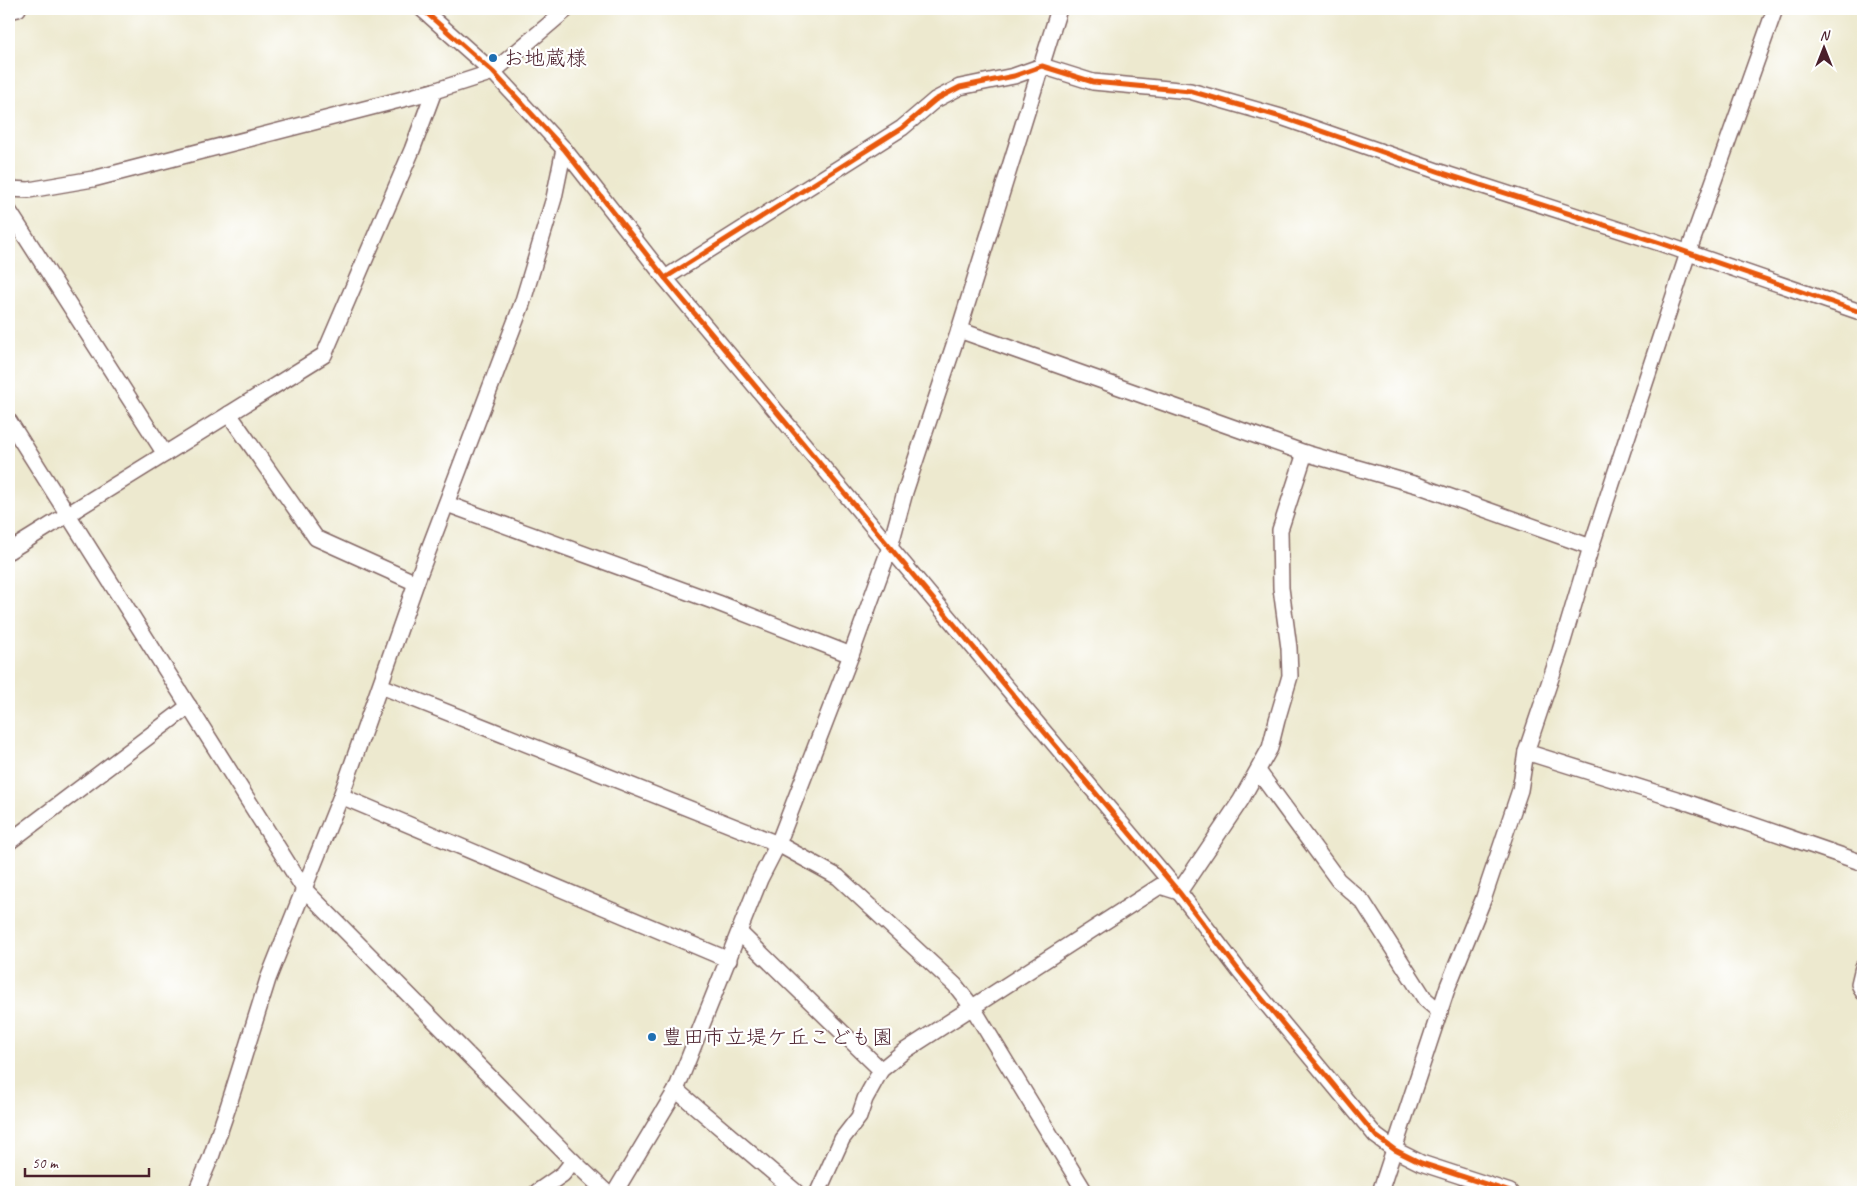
<svg xmlns="http://www.w3.org/2000/svg" width="1872" height="1201" font-family="Caveat,'Klee One',sans-serif">
<style>
.lines{fill:none;stroke-linecap:round;stroke-linejoin:round}
.minor-casing{stroke:#836664;stroke-width:18}
.minor{stroke:#fff;stroke-width:15}
.cycleway-casing{stroke:#fff;stroke-width:8}
.cycleway{stroke:#e8590c;stroke-width:5}
.poi-dot{fill:#1f6fb2;stroke:#fff;stroke-width:2}
.labels{text-anchor:middle;dominant-baseline:central;stroke-width:4.5;stroke-linejoin:round;paint-order:stroke}
.poi-label{font-size:21px;fill:#4a1f2b;stroke:#fff;text-anchor:start}
</style>
<rect width="100%" height="100%" fill="#fff"/>
<filter id="ink" filterUnits="userSpaceOnUse"><feTurbulence type="fractalNoise" baseFrequency=".02" numOctaves="2"/><feDisplacementMap in="SourceGraphic" scale="10" xChannelSelector="R" yChannelSelector="G"/><feConvolveMatrix kernelMatrix="1 2 1 2 8 2 1 2 1" color-interpolation-filters="sRGB"/></filter>
<filter id="wash" filterUnits="userSpaceOnUse"><feTurbulence type="fractalNoise" baseFrequency=".0096" numOctaves="4" result="noise"/><feDisplacementMap in="SourceGraphic" scale="20" xChannelSelector="R" yChannelSelector="G"/><feGaussianBlur stdDeviation="1.12" result="paint"/><feColorMatrix in="noise" values="0 0 0 0 0 0 0 0 0 0 0 0 0 0 0 0 0 1.4 0 .05"/><feComposite in="paint" operator="in"/></filter>
<g filter="url(#wash)">
<rect width="100%" height="100%" fill="#ede9cf"/>
</g>
<g filter="url(#ink)">
<g class="lines">
<defs>
<g id="minor">
<path d="M422 9 493 72 564 149 665 278 1024 708 1179 892 1240 972 1376 1136 1395 1150 1421 1163 1510 1192"/>
<path d="M9 11 18 9"/>
<path d="M9 189 29 190 93 179 434 91 493 72 567 9"/>
<path d="M9 211 165 454"/>
<path d="M665 278 902 128 935 100 960 87 1014 76 1042 66 1093 82 1190 91 1281 117 1440 172 1660 243 1863 313"/>
<path d="M959 330 1305 453 1417 485 1591 547"/>
<path d="M229 414 316 538 416 583"/>
<path d="M9 421 304 889 573 1161 606 1192"/>
<path d="M447 504 718 603 851 655"/>
<path d="M9 551 324 355 412 150 434 91"/>
<path d="M381 686 778 844 838 877 955 985 973 1008 1085 1192"/>
<path d="M1526 752 1689 803 1863 863"/>
<path d="M1258 771 1338 880 1363 902 1425 999 1440 1012"/>
<path d="M341 796 729 960"/>
<path d="M9 842 189 706"/>
<path d="M1179 892 1241 800 1270 748 1277 720 1290 676 1289 648 1281 588 1280 530 1305 453"/>
<path d="M740 933 881 1070"/>
<path d="M1863 967 1859 984 1863 992"/>
<path d="M676 1090 796 1192"/>
<path d="M196 1192 211 1157 228 1107 268 979 341 796 416 583 522 304 554 198 564 149"/>
<path d="M537 1192 563 1174 573 1161"/>
<path d="M615 1192 676 1090 760 879 778 844 851 655 890 547 905 492 959 330 1059 9"/>
<path d="M818 1192 842 1139 859 1117 865 1099 881 1070 903 1052 1160 886 1179 892"/>
<path d="M1380 1192 1448 986 1483 900 1520 790 1526 752 1560 651 1591 547 1688 253 1775 9"/>
</g>
</defs>
<use href="#minor" class="minor-casing"/>
<use href="#minor" class="minor"/>
<defs>
<g id="cycleway">
<path d="M422 9 493 72 564 149 665 278 1024 708 1179 892 1240 972 1376 1136 1395 1150 1421 1163 1510 1192"/>
<path d="M665 278 902 128 935 100 960 87 1014 76 1042 66 1093 82 1190 91 1281 117 1440 172 1660 243 1863 313"/>
</g>
</defs>
<use href="#cycleway" class="cycleway-casing"/>
<use href="#cycleway" class="cycleway"/>
</g>
</g>
<g class="poi-dot">
<circle cx="493" cy="58" r="5"/>
<circle cx="652" cy="1037" r="5"/>
</g>
<g class="labels">
<g class="poi-label">
<text x="503" y="58">お地蔵様</text>
<text x="662" y="1037">豊田市立堤ケ丘こども園</text>
</g>
</g>
<rect width="1872" height="1201" fill="none" stroke="#fff" stroke-width="30"/>
<g transform="translate(1824 48)" stroke="#ffffff" stroke-width="4" paint-order="stroke">
<path d="M0-4L9 19L0 12L-9 19Z" fill="#4a1f2b"/>
<text y="-8" font-size="14" font-weight="bold" text-anchor="middle" fill="#4a1f2b">N</text>
</g>
<path d="M25 1168v8h124v-8" fill="none" stroke="#4a1f2b" stroke-width="2.5"/>
<text x="32" y="1168" font-size="15" fill="#4a1f2b" stroke="#ffffff" stroke-width="4" paint-order="stroke">50 m</text>
</svg>
